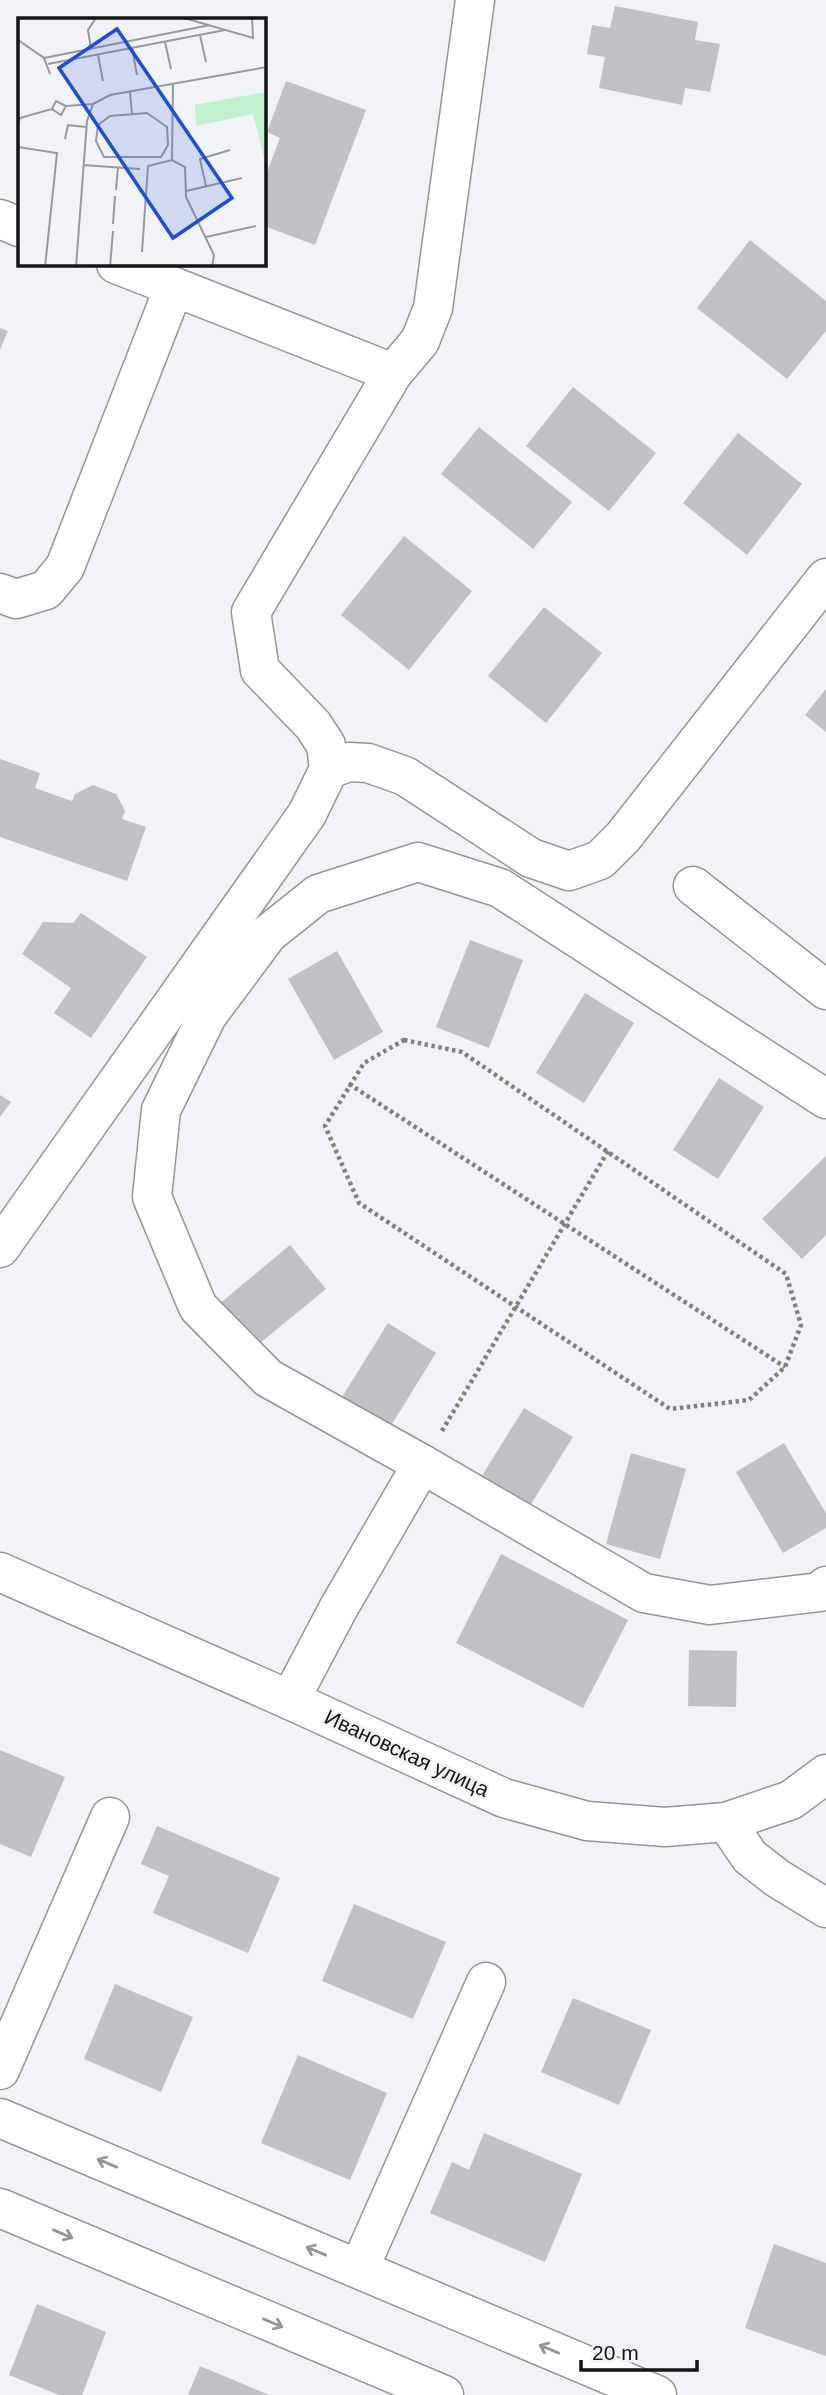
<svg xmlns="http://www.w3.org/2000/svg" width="826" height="2395" font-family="Arial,sans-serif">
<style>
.building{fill:#c1c1c6}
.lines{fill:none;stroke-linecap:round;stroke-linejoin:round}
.minor-casing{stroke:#95969a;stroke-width:41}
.path{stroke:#7f8083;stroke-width:4.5;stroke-dasharray:3.5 3.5;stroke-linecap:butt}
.minor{stroke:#fff;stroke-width:38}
.oneway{stroke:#969697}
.labels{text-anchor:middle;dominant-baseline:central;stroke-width:5;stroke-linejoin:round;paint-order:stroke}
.street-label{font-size:21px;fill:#151517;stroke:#f1f3f7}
.inset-road{fill:none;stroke:#999a9d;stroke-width:2}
.view{fill:#1d4ed8;fill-opacity:0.15;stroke:#1d4ed8;stroke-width:3.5}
.inset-edge{fill:none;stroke:#151517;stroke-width:3.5}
</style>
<rect width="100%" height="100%" fill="#f1f3f7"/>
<g class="building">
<path d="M615 6 698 22 695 40 720 44 710 92 685 88 682 105 599 88 605 57 587 54 592 25 610 28Z"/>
<path d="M286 81 366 110 315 245 264 226V180L280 138 267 132Z"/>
<path d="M750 240 826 301V331L787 379 697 308Z"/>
<path d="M0 328 8 331 0 350Z"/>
<path d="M573 387 656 453 609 511 526 446Z"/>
<path d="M479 427 572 502 533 549 441 474Z"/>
<path d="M738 433 802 484 747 555 683 503Z"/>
<path d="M404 536 472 591 409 670 341 615Z"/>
<path d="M544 607 602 653 546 723 488 676Z"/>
<path d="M826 689V732L805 715Z"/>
<path d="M0 759 40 773 35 788 72 801 75 794 93 785 116 794 125 811 122 819 146 827 127 881 0 837Z"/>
<path d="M81 913 147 957 91 1038 54 1013 71 988 22 954 43 922 73 923Z"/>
<path d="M470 940 523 960 489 1048 436 1027Z"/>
<path d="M337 951 383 1032 334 1060 288 979Z"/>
<path d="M585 993 634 1023 584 1103 536 1073Z"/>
<path d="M719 1078 764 1107 718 1179 673 1150Z"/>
<path d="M0 1095 11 1102 0 1117Z"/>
<path d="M826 1156V1235L802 1259 762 1219Z"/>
<path d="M290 1245 326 1289 254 1348 218 1305Z"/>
<path d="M388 1323 436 1353 387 1432 339 1402Z"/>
<path d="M524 1408 573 1437 523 1517 475 1487Z"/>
<path d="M784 1443 826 1513V1528L783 1553 736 1472Z"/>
<path d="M631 1453 686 1469 660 1559 606 1544Z"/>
<path d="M501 1554 628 1620 583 1708 456 1643Z"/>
<path d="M689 1650 737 1651 736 1707 688 1706Z"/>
<path d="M0 1750 65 1777 31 1857 0 1844Z"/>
<path d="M157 1826 280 1878 248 1953 153 1913 169 1876 141 1864Z"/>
<path d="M354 1904 446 1942 413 2019 322 1981Z"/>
<path d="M115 1984 193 2017 161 2092 84 2059Z"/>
<path d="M573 1998 651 2030 619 2105 541 2072Z"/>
<path d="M298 2055 387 2093 350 2180 261 2143Z"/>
<path d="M484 2133 582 2174 545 2262 430 2213 452 2162 469 2170Z"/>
<path d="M774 2244 826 2263V2356L745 2328Z"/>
<path d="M37 2304 106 2332 82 2395H59L9 2375Z"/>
<path d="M200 2366 269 2395H188Z"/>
</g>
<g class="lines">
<defs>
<g id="minor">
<path d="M0 219 19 227"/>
<path d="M116 264 393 373"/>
<path d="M0 593 16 599 46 590 65 567 174 287"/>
<path d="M329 769 349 762 368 763 405 776 531 858 569 871 600 860 623 837 826 578"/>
<path d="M693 886 826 990"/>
<path d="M826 1099 500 888 418 862 318 894 268 934 207 1016 161 1110 152 1197 198 1307 268 1378 422 1464 644 1593 710 1605 820 1592 826 1586"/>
<path d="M0 1248 307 814 329 769 326 745 313 725 260 670 251 612 393 373 420 341 433 308 475 0"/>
<path d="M0 1572 290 1700 504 1798 587 1821 665 1827 726 1822 791 1800 826 1774"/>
<path d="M290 1700 338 1609 422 1464"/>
<path d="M726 1822 750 1857 777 1878 826 1908"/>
<path d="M0 2070 110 1817"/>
<path d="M0 2118 657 2395"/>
<path d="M0 2208 444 2395"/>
<path d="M359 2269 486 1982"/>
</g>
</defs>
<use href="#minor" class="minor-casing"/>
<g class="path">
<path d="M404 1040 462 1052 786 1274 801 1325 785 1367 749 1400 670 1409 359 1203 325 1126 364 1063Z"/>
<path d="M349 1084 785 1367"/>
<path d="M442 1431 608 1151"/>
</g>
<use href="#minor" class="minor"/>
</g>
<defs><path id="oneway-shaft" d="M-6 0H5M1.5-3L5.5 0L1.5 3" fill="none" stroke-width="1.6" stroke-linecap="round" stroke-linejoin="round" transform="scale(1.75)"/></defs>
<g class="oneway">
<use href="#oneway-shaft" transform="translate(107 2163) rotate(-157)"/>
<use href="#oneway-shaft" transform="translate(63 2234) rotate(23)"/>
<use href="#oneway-shaft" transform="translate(316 2251) rotate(-157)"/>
<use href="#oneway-shaft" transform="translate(273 2323) rotate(23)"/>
<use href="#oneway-shaft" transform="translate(549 2349) rotate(-157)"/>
</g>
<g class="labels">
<g class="street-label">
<text transform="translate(407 1753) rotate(25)">Ивановская улица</text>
</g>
</g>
<g transform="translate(18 18)">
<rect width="248" height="248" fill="#f1f3f7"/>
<path d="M248 74V147L235 96 178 108 177 87Z" fill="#c1f1d0"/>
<path class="inset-road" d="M166 0 235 20 234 0M182 17 188 44M0 22 26 40 32 56M147 24 153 51M114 30 119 57M73 31 70 12 78 0M80 37 85 63M26 40 192 7M30 46 207 12M112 74 114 97M48 88 75 86M129 95 149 109 150 127 143 139H86L78 123 80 107 92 98ZM0 106 2 100 34 91 38 83 48 88 43 97 34 91M47 121 50 107 68 109M0 129 39 135 27 249M154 142 155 66M65 147 122 151M188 168 182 141 212 132M98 172 100 149M168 173 224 160M95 206 97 178M188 219 238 208M124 234 130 148 154 142 167 149 168 179 196 237 194 249M58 249 69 103 75 86 92 77 249 49M92 249 95 213"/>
<path class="view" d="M99 11 214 180 155 220 41 50Z"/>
<rect width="248" height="248" class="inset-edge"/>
</g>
<path d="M581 2360v10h116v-10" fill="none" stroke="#151517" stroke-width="3.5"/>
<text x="592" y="2360" font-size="21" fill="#151517" stroke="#f1f3f7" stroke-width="5" paint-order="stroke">20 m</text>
</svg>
